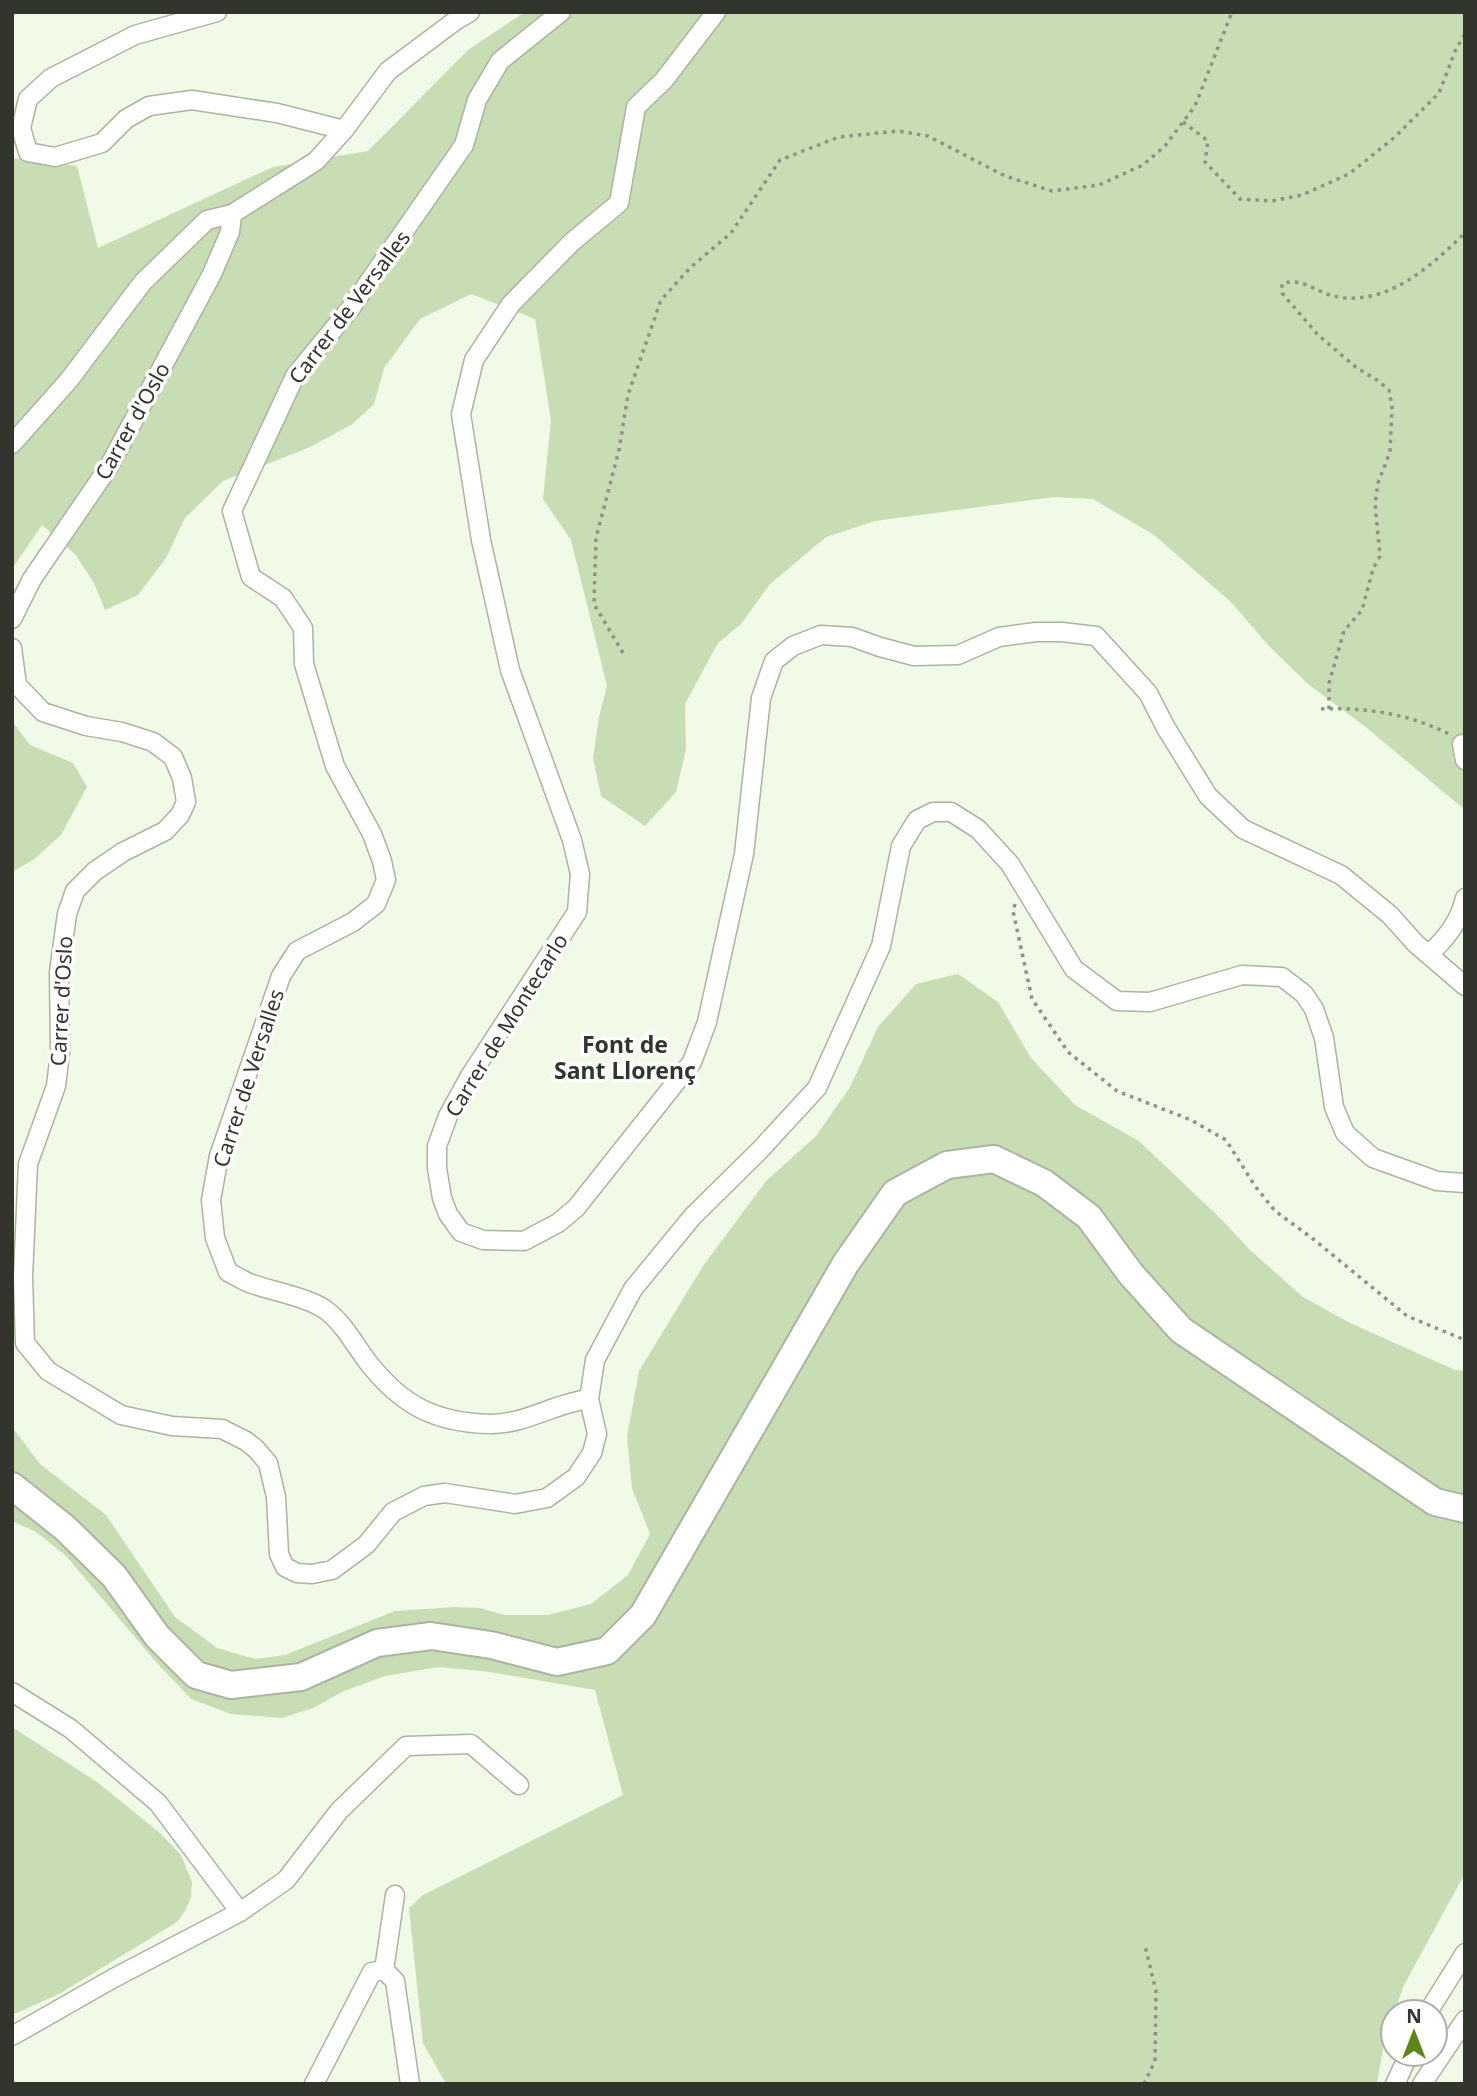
<svg xmlns="http://www.w3.org/2000/svg" width="1477" height="2096" font-family="'Noto Sans',sans-serif">
<style>
.green{fill:#c8ddb4}
.lines{fill:none;stroke-linecap:round;stroke-linejoin:round}
.minor-casing{stroke:#aab4a1;stroke-width:21}
.secondary-casing{stroke:#aab4a1;stroke-width:30}
.path{stroke:#8d9486;stroke-width:3.5;stroke-dasharray:3.5 5;stroke-linecap:butt}
.minor{stroke:#fff;stroke-width:18}
.secondary{stroke:#fff;stroke-width:26}
.labels{text-anchor:middle;dominant-baseline:central;stroke-width:7;stroke-linejoin:round;paint-order:stroke}
.street-label{font-size:21px;fill:#31352d;stroke:#fff}
.neighbourhood-label{font-size:23px;font-weight:bold;fill:#31352d;stroke:#fff}
</style>
<rect width="100%" height="100%" fill="#f0fae6"/>
<g class="green">
<path d="M525 12H1465V810L1367 728 1308 684 1268 645 1232 603 1154 535 1093 499 1054 497 875 521 826 537 770 584 741 624 718 643 685 704 686 749 676 792 645 826 601 796 593 758 599 717 607 686 571 540 543 499 551 420 535 319 471 294 420 319 384 368 374 404 351 425 308 448 223 481 185 518 166 558 138 595 105 610 94 583 75 554 42 525 12 569V158L77 166 98 248 273 167 368 151 468 50Z"/>
<path d="M12 721 30 745 73 763 87 787 61 835 33 860 12 872Z"/>
<path d="M958 974 998 1002 1031 1058 1075 1105 1139 1141 1222 1220 1250 1250 1303 1297 1350 1323 1455 1370 1465 1371V1873L1403 1987 1383 2048 1377 2084H446L423 2043 409 1908 423 1895 623 1795 595 1690 490 1672 439 1667 385 1676 344 1691 313 1708 282 1718 231 1714 191 1699 157 1663 66 1556 36 1532 12 1521V1427L40 1464 106 1515 175 1617 217 1648 255 1659 285 1655 395 1611 455 1607 480 1608 504 1615H548L591 1604 628 1575 650 1534 632 1488 627 1437 639 1371 703 1266 766 1181 816 1136 850 1087 878 1027 916 984Z"/>
<path d="M12 1727 97 1782 160 1833 181 1855 192 1882 191 1897 185 1911 177 1922 59 1994 12 2015Z"/>
</g>
<g class="lines">
<defs>
<g id="minor">
<path d="M217 12 135 35 51 78 28 99 21 128 28 152 55 157 102 143 126 119 149 106 192 100 277 113 344 130"/>
<path d="M561 12 500 61 477 100 464 145 350 309 295 376 232 511 251 577 283 598 303 628 304 664 335 766 372 834 382 861 386 880 376 904 353 922 297 951 281 976 219 1156 211 1200 215 1238 228 1272C236 1276 244 1281 252 1284 272 1291 311 1298 327 1311 344 1324 355 1345 367 1361 401 1405 435 1423 491 1424 526 1424 555 1403 589 1399"/>
<path d="M716 12 664 80 636 107 619 203 572 242 511 304 474 360 461 414 481 540 510 670 572 840 580 874 577 912 470 1076 448 1116 437 1146V1168L442 1198 448 1214 461 1232 483 1240 524 1241 558 1223 576 1208 692 1062 707 1022 744 854 761 698 774 661 793 646 821 635 852 637 880 647 914 656 958 655 999 637 1036 632H1062L1096 636 1148 693 1166 728 1208 796 1243 829 1341 875 1390 915 1416 944 1465 986"/>
<path d="M12 444 69 380 143 282 207 220 232 214 316 161 344 130 388 71 455 21 470 12"/>
<path d="M12 619 32 579 108 468 212 274 230 232 232 214"/>
<path d="M12 648 17 685 43 712 86 726 122 732 153 742 173 757 182 778 186 802 180 815 165 831 123 852 95 871 75 891 67 914 59 972 60 1053 56 1086 28 1164 23 1277 25 1343 48 1371 121 1415 172 1426 222 1429 246 1441 256 1449 268 1463 276 1497 279 1554 285 1567 297 1573 312 1574 332 1570 366 1545 393 1512 424 1496 445 1493 515 1504 547 1498 576 1477 592 1453 597 1434 589 1399 595 1360 633 1289 693 1216 760 1150 817 1088 881 946 901 846 917 820 933 812H951L978 829 1010 864 1074 969 1117 1001 1150 1002 1242 975 1282 977 1304 994 1314 1009 1324 1038 1334 1107 1345 1133 1373 1158 1437 1181 1465 1183"/>
<path d="M1462 744 1465 760"/>
<path d="M1429 954C1446 939 1460 921 1465 898"/>
<path d="M12 1692 71 1729 158 1803 240 1912"/>
<path d="M384 1970 395 1895"/>
<path d="M1428 2012 1465 1953"/>
<path d="M12 2036 112 1979 240 1912 286 1880 339 1811 406 1746 471 1744 519 1785"/>
<path d="M314 2084 372 1972 384 1970 395 1981 410 2084"/>
<path d="M1395 2084 1409 2054"/>
<path d="M1422 2084 1465 2020"/>
</g>
<path id="secondary" d="M12 1486 65 1528 114 1576 157 1636 196 1675 231 1685 301 1677 377 1643 431 1636 491 1645 557 1662 607 1651 643 1615 846 1263 895 1193 947 1165 994 1159 1044 1183 1089 1217 1130 1273 1181 1330 1435 1502 1465 1509"/>
</defs>
<use href="#minor" class="minor-casing"/>
<use href="#secondary" class="secondary-casing"/>
<g class="path">
<path d="M1183 122 1208 141 1205 162 1240 199 1272 201 1302 195 1349 174 1395 137 1439 93 1456 49 1465 34"/>
<path d="M623 653 594 604 596 538 619 450 628 395 661 300 690 268 731 233 780 160 839 137 898 131 928 136 1005 176 1052 191 1099 185 1143 165 1165 146 1195 106 1232 12"/>
<path d="M1321 709C1365 707 1410 714 1449 734"/>
<path d="M1329 709V683L1344 631 1362 610 1373 569 1380 556 1375 504 1378 483 1390 452 1392 407 1389 390 1377 380 1357 368 1318 335 1282 293V284C1299 276 1317 292 1333 296 1386 308 1430 267 1465 233"/>
<path d="M1015 904 1013 911 1032 999 1068 1052 1117 1091 1191 1120 1226 1140 1255 1186 1275 1211 1312 1238 1407 1316 1465 1340"/>
<path d="M1144 2084 1155 2061 1156 1991 1145 1946"/>
</g>
<use href="#minor" class="minor"/>
<use href="#secondary" class="secondary"/>
</g>
<g class="labels">
<g class="street-label">
<text transform="translate(349 307) rotate(-53)">Carrer de Versalles</text>
<text transform="translate(132 421) rotate(-61)">Carrer d'Oslo</text>
<text transform="translate(61 1001) rotate(-87)">Carrer d'Oslo</text>
<text transform="translate(506 1025) rotate(-58)">Carrer de Montecarlo</text>
<text transform="translate(248 1078) rotate(-72)">Carrer de Versalles</text>
</g>
<g class="neighbourhood-label">
<text x="625" y="1044">Font de<tspan x="625" dy="26">Sant Llorenç</tspan></text>
</g>
</g>
<rect width="1477" height="2096" fill="none" stroke="#31352d" stroke-width="28"/>
<g transform="translate(1414 2033)"><circle r="33" fill="#ffffff" stroke="#adaeab" stroke-width="2"/>
<path d="M0-5L12 26L0 18L-12 26Z" fill="#5a8717"/>
<text y="-10" font-size="19" font-weight="bold" text-anchor="middle" fill="#31352d">N</text>
</g>
</svg>
